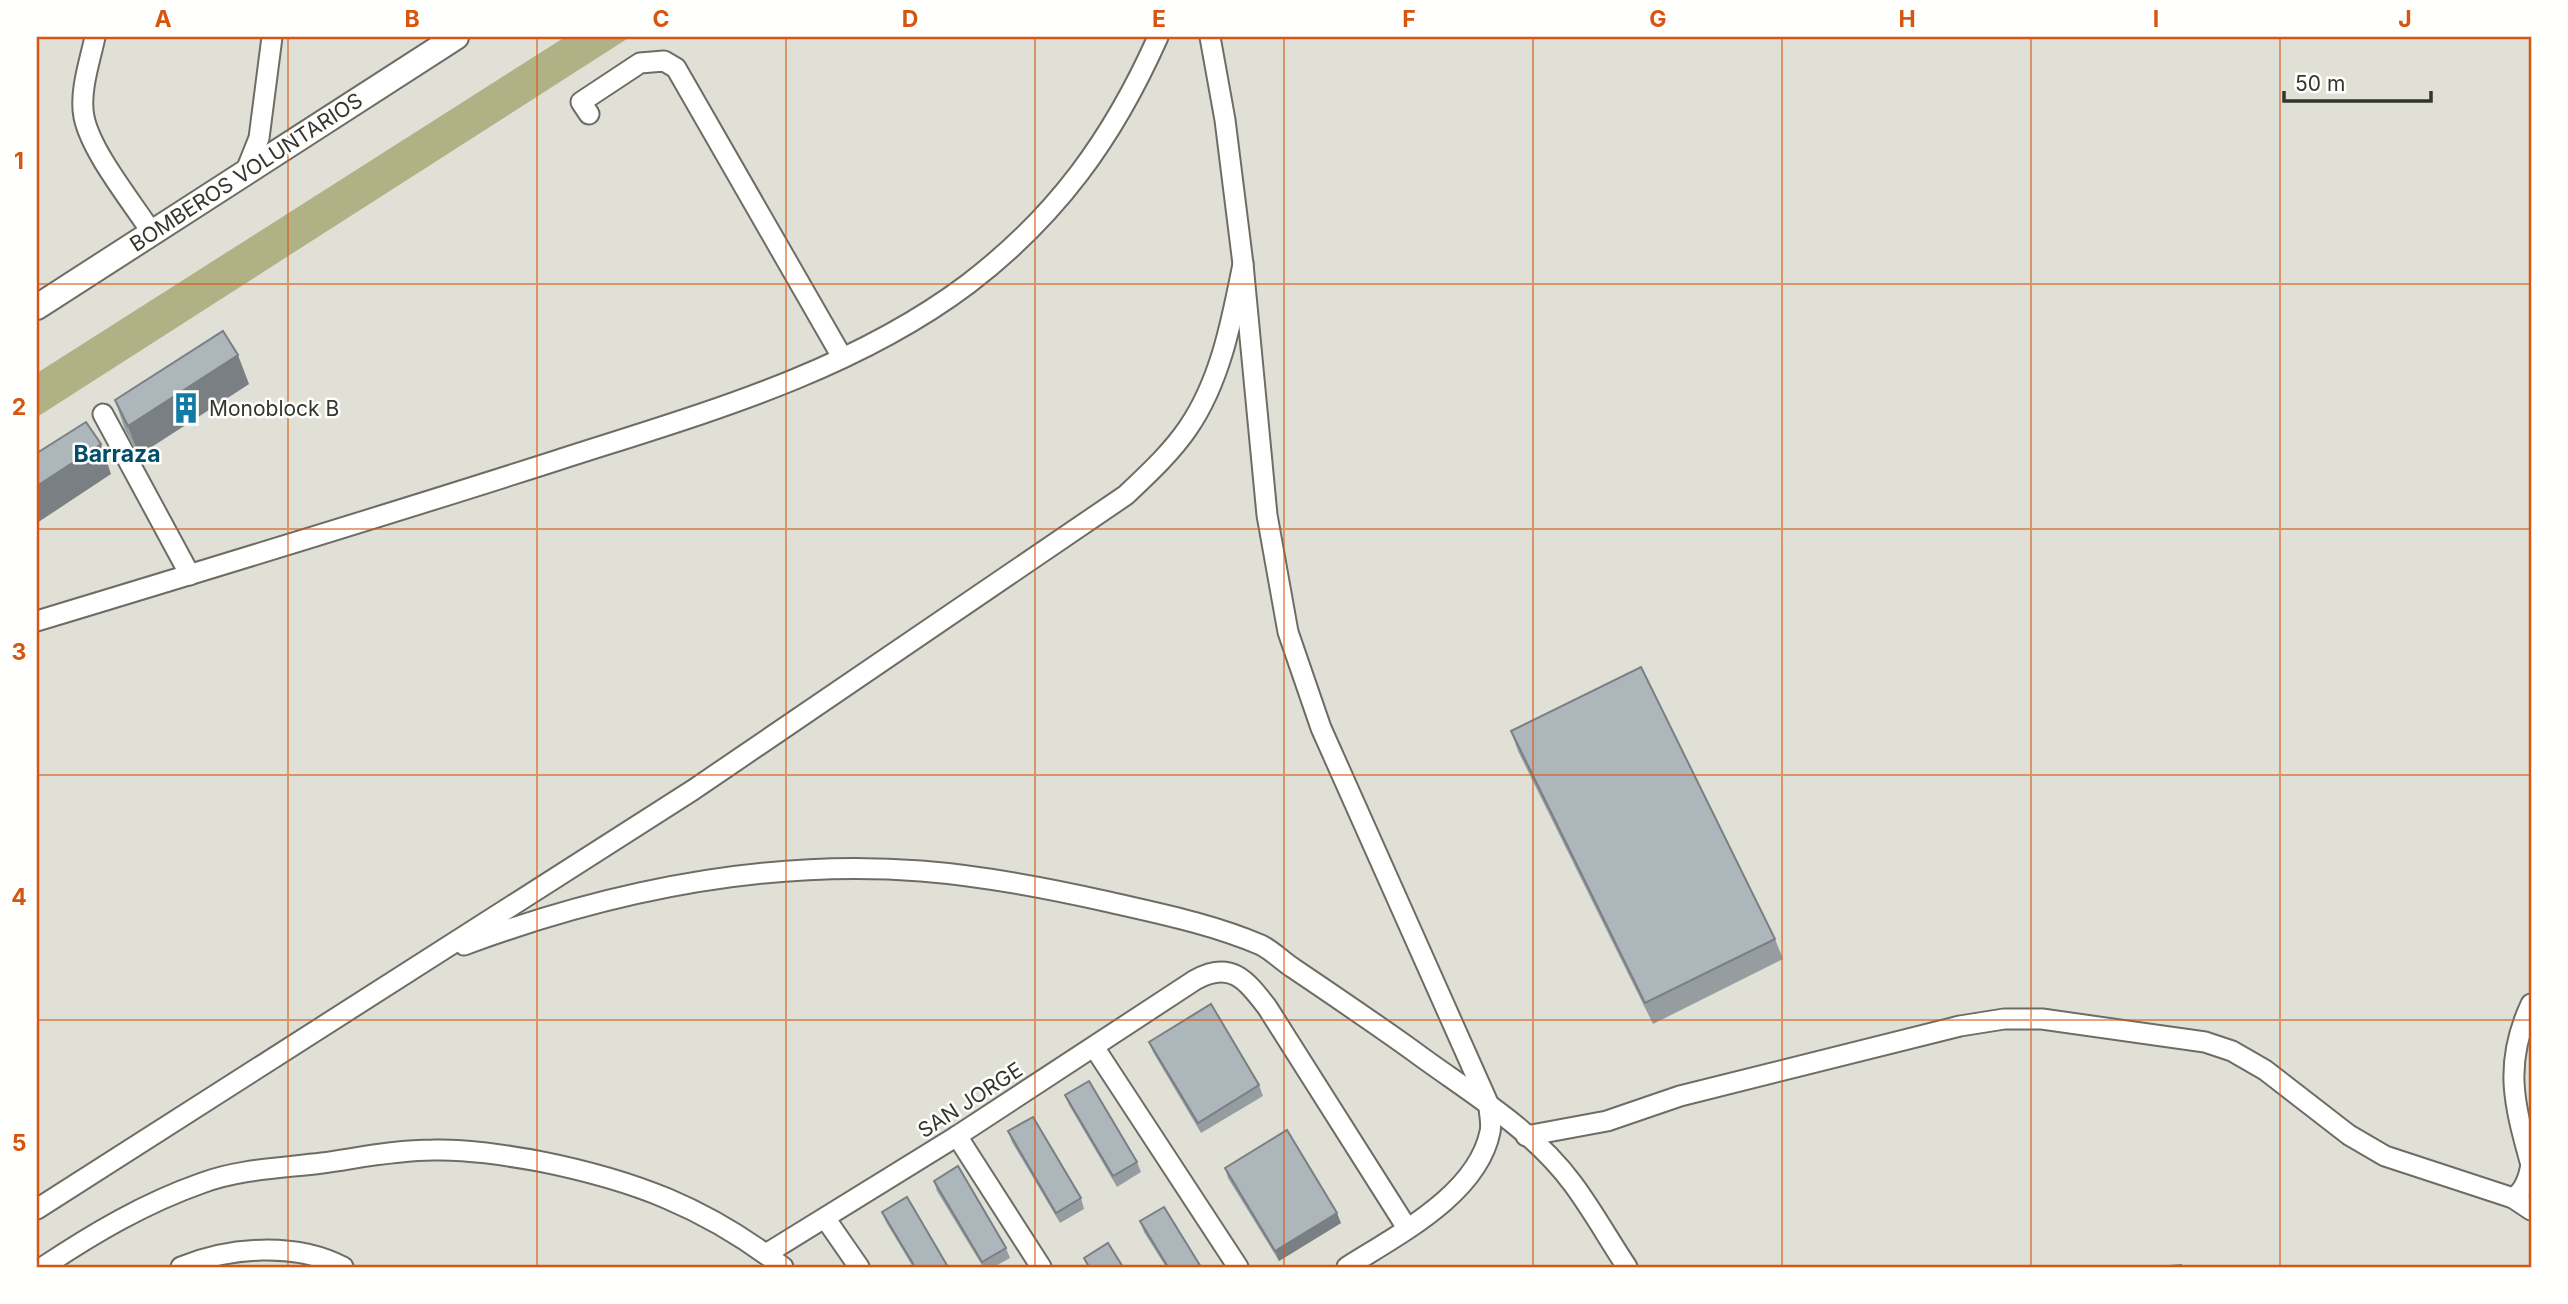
<svg xmlns="http://www.w3.org/2000/svg" width="2568" height="1304" font-family="Inter,sans-serif">
<style>
.green{fill:#b1b186}
.lines{fill:none;stroke-linecap:round;stroke-linejoin:round}
.minor-casing{stroke:#6d6d65;stroke-width:23}
.major-casing{stroke:#6d6d65;stroke-width:28}
.minor{stroke:#fff;stroke-width:19}
.major{stroke:#fff;stroke-width:24}
.wall{fill:#959da1}
.shaded-wall{fill:#797f83}
.building{fill:#adb6bb;stroke:#797f83;stroke-width:2}
.grid{fill:none;stroke:#d65510;stroke-width:2;stroke-opacity:0.55}
.labels{text-anchor:middle;dominant-baseline:central;stroke-width:5;stroke-linejoin:round;paint-order:stroke}
.street-label{font-size:21px;fill:#343430;stroke:#fffffe}
.poi-label{font-size:21px;fill:#343430;stroke:#fffffe;text-anchor:start}
.neighbourhood-label{font-size:23px;font-weight:bold;fill:#024d6a;stroke:#fffffe}
.neatline{fill:none;stroke:#d65510;stroke-width:2.5}
.grid-label{font-size:23px;text-anchor:middle;font-weight:bold;fill:#d65510}
</style>
<rect width="100%" height="100%" fill="#e0e0d7"/>
<path class="green" d="M565 37H630L37 417V373Z"/>
<g class="lines">
<defs>
<g id="minor">
<path d="M95 37C90 61 79 92 84 117 91 152 132 202 152 233"/>
<path d="M1210 37 1225 120 1243 264 1267 515 1288 632 1321 728 1489 1105C1489 1114 1492 1124 1490 1132 1477 1195 1397 1235 1347 1267"/>
<path d="M589 114 581 102 640 63 664 61 676 68 842 357"/>
<path d="M245 173 259 138 272 37"/>
<path d="M103 414 190 575"/>
<path d="M37 621C209 569 381 517 552 462 694 416 847 375 968 284 1057 216 1113 138 1158 37"/>
<path d="M464 945C610 891 765 859 921 871 985 876 1047 888 1109 902 1161 914 1212 924 1261 945 1273 951 1282 961 1293 968 1333 995 1373 1022 1412 1050 1467 1091 1532 1128 1573 1184 1593 1211 1609 1240 1627 1267"/>
<path d="M2531 1004C2503 1064 2514 1104 2531 1165"/>
<path d="M1094 1047 1238 1267"/>
<path d="M957 1136 1041 1267"/>
<path d="M1526 1136 1607 1121 1680 1096 1960 1026 2004 1019H2042L2205 1042 2232 1051 2265 1070 2349 1135 2385 1156 2513 1198 2531 1210"/>
<path d="M2513 1198C2525 1191 2529 1177 2531 1164"/>
<path d="M37 1209 693 790 1126 495C1148 474 1171 453 1188 428 1221 380 1232 319 1243 264"/>
<path d="M825 1218 859 1267"/>
<path d="M766 1254 957 1136 1195 980C1231 960 1246 980 1267 1007L1407 1228"/>
<path d="M43 1267C94 1233 145 1203 202 1183 240 1169 282 1168 322 1163 358 1158 396 1150 433 1150 467 1149 504 1155 538 1161 634 1180 705 1207 783 1267"/>
<path d="M181 1267C230 1247 295 1242 343 1267"/>
</g>
<path id="major" d="M37 307 456 37"/>
</defs>
<use href="#minor" class="minor-casing"/>
<use href="#major" class="major-casing"/>
<use href="#minor" class="minor"/>
<use href="#major" class="major"/>
</g>
<g class="wall">
<path d="M249 384 139 455 125 430 115 400Z"/>
<path d="M1511 731 1775 939 1783 959 1653 1024 1518 751Z"/>
<path d="M1149 1042 1259 1085 1263 1096 1201 1133 1153 1052Z"/>
<path d="M1065 1095 1137 1162 1141 1172 1117 1187 1069 1105Z"/>
<path d="M1008 1131 1081 1198 1084 1209 1060 1223 1012 1142Z"/>
<path d="M1225 1168 1341 1223 1279 1261 1228 1178Z"/>
<path d="M934 1181 1006 1248 1010 1258 994 1267H983L937 1191Z"/>
<path d="M882 1212 948 1267H913L886 1222Z"/>
<path d="M1140 1221 1201 1267H1166L1144 1232Z"/>
</g>
<g class="shaded-wall">
<path d="M238 355 249 384 139 455 128 426Z"/>
<path d="M101 444 111 474 37 523V486Z"/>
<path d="M1337 1213 1341 1223 1279 1261 1275 1251Z"/>
</g>
<g class="building">
<path d="M223 331 238 355 128 426 115 400Z"/>
<path d="M86 422 101 444 37 486V453Z"/>
<path d="M1641 667 1775 939 1645 1003 1511 731Z"/>
<path d="M1211 1004 1259 1085 1198 1123 1149 1042Z"/>
<path d="M1089 1081 1137 1162 1113 1176 1065 1095Z"/>
<path d="M1033 1117 1081 1198 1056 1213 1008 1131Z"/>
<path d="M1287 1130 1337 1213 1275 1251 1225 1168Z"/>
<path d="M958 1166 1006 1248 982 1262 934 1181Z"/>
<path d="M907 1197 948 1267H915L882 1212Z"/>
<path d="M1164 1207 1201 1267H1168L1140 1221Z"/>
<path d="M1108 1243 1123 1267H1089L1084 1258Z"/>
<path d="M2181 1265V1267H2155Z"/>
</g>
<path class="grid" d="M288 37V1267M537 37V1267M786 37V1267M1035 37V1267M1284 37V1267M1533 37V1267M1782 37V1267M2031 37V1267M2280 37V1267M37 284H2531M37 529H2531M37 775H2531M37 1020H2531"/>
<defs>
<symbol id="building-bare" viewBox="-9 -9 18 18"><path d="M-4-6H4V6H1V3H-1V6H-4ZM-2.5-4.3h1.7v1.8h-1.7ZM.8-4.3h1.7v1.8H.8ZM-2.5-1h1.7V.8h-1.7ZM.8-1h1.7V.8H.8Z" fill="#117ba5" stroke="#fffffe" stroke-width="2.5" paint-order="stroke"/></symbol>
</defs>
<g fill-rule="evenodd">
<use href="#building-bare" x="164" y="386" width="44" height="44"/>
</g>
<g class="labels">
<g class="street-label">
<text transform="translate(246 172) rotate(-33)">BOMBEROS VOLUNTARIOS</text>
<text transform="translate(970 1100) rotate(-33)">SAN JORGE</text>
</g>
<g class="poi-label">
<text x="209" y="408">Monoblock B</text>
</g>
<g class="neighbourhood-label">
<text x="117" y="454">Barraza</text>
</g>
</g>
<rect width="2568" height="1304" fill="none" stroke="#fffffe" stroke-width="77"/>
<path d="M2284 91v10h147v-10" fill="none" stroke="#343430" stroke-width="3.5"/>
<text x="2295" y="91" font-size="21" fill="#343430" stroke="#fffffe" stroke-width="5" paint-order="stroke">50 m</text>
<rect x="38" y="38" width="2492" height="1228" class="neatline"/>
<g class="grid-label">
<text x="163" y="27">A</text>
<text x="412" y="27">B</text>
<text x="661" y="27">C</text>
<text x="910" y="27">D</text>
<text x="1159" y="27">E</text>
<text x="1409" y="27">F</text>
<text x="1658" y="27">G</text>
<text x="1907" y="27">H</text>
<text x="2156" y="27">I</text>
<text x="2405" y="27">J</text>
<text x="19" y="169">1</text>
<text x="19" y="415">2</text>
<text x="19" y="660">3</text>
<text x="19" y="905">4</text>
<text x="19" y="1151">5</text>
</g>
</svg>
